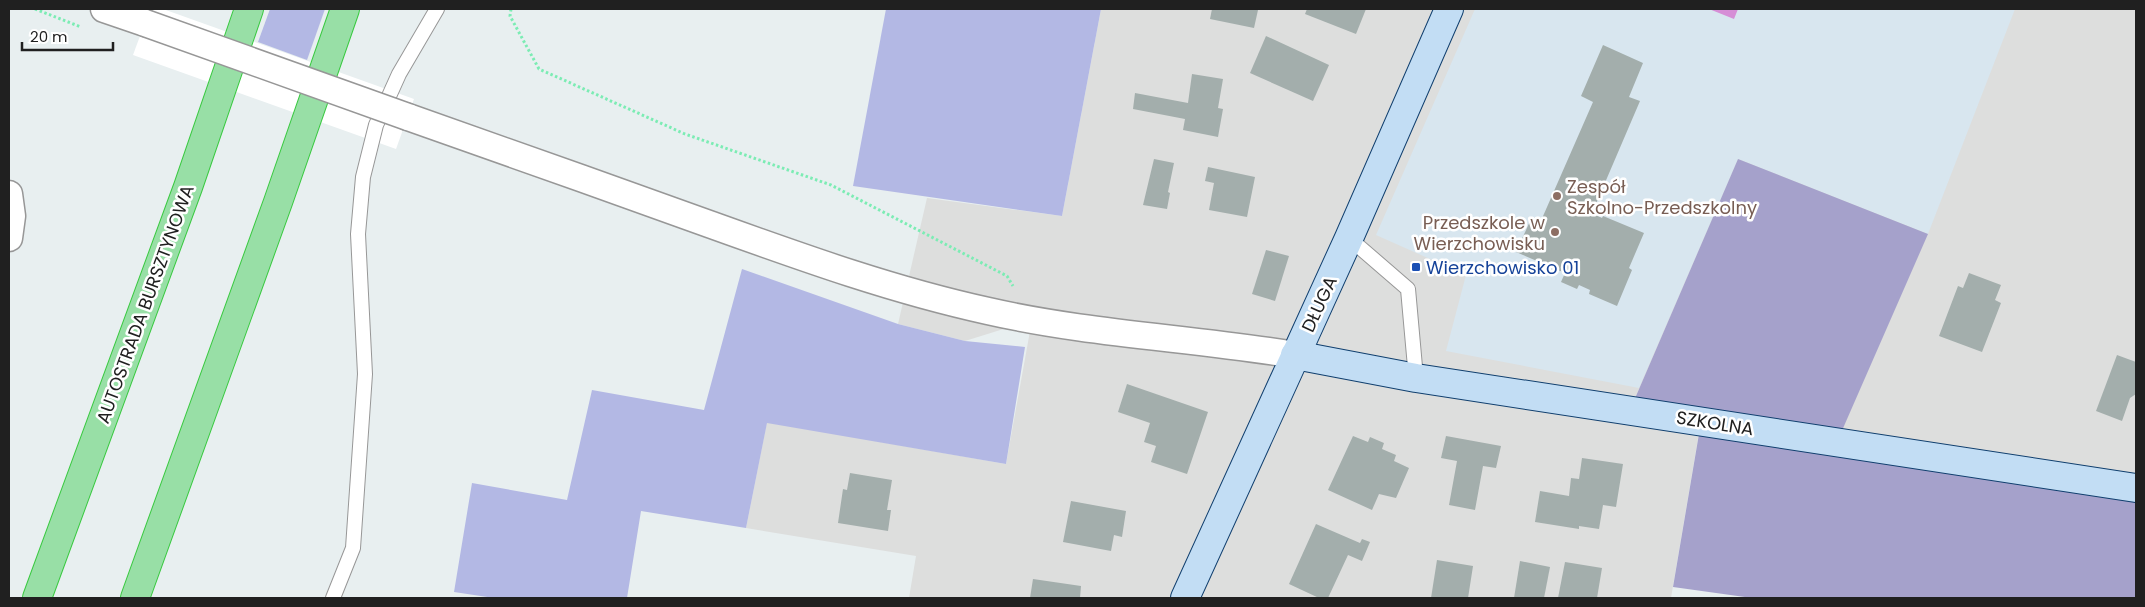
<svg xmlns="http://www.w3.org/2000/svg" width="2145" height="607" font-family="Poppins,sans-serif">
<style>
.residential{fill:#dddedd}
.education{fill:#d8e6ef}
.grass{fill:#b3b8e4}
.forest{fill:#a5a1cb}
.pitch{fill:#d68ed6}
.pier{fill:#fff}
.building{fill:#a3aeac}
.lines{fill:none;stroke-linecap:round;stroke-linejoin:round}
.lane-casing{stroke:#979797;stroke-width:16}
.street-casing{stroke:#979797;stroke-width:29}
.secondary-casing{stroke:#103f6e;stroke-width:30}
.highway-casing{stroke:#39c940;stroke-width:30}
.path{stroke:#7cecb4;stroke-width:3;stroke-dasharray:2.5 2.5;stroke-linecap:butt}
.lane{stroke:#fff;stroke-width:14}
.street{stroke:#fff;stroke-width:26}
.secondary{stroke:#c2ddf4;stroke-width:28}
.highway{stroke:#98dfa6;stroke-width:28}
.street-bridge-casing{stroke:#979797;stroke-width:29;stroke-linecap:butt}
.street-bridge{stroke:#fff;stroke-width:26}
.education-dot{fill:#8d6e63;stroke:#fff;stroke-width:2}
.transit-dot{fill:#1a4fb4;stroke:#fff;stroke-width:2}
.labels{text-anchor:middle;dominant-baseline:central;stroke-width:5;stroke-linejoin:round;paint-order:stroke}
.education-label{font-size:18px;fill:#785e54;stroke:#fff;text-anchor:start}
.transit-label{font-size:18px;fill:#164399;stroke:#fff;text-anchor:start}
.street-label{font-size:18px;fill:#202020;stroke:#fff}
</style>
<rect width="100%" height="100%" fill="#e8eff0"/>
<path class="residential" d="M1101 9H2136V488L1836 442 1738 159 1630 410 1701 421 1671 598H909L916 556 746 528 767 422 1006 464 1032 320 965 341 898 324 927 198 1062 216Z"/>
<path class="education" d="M1475 9H2015L1928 234 1738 159 1639 388 1446 351 1466 275 1376 235Z"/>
<g class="grass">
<path d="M270 9H325L307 60 258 42Z"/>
<path d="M886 9H1101L1062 216 853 186Z"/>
<path d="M742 269 898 324 965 341 1025 347 1006 464 767 423 746 528 641 511 627 598H494L454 592 472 483 567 500 592 390 704 410Z"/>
</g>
<path class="forest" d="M1738 159 1928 234 1837 442 2136 488V598H1752L1673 587 1701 422 1630 410Z"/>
<path class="pitch" d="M1709 9H1738L1734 19Z"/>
<path class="pier" d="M150 9H163L414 99 396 149 133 55Z"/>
<g class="building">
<path d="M1212 9 1258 10 1254 28 1210 19Z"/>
<path d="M1307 9H1366L1356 34 1305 14Z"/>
<path d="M1266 36 1329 65 1313 101 1250 73Z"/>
<path d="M1603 45 1643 63 1629 97 1640 101 1592 213 1602 218 1603 216 1644 233 1629 268 1632 270 1617 306 1589 294 1590 290 1579 285 1577 289 1561 282 1565 273 1516 252 1531 219 1540 223 1593 102 1581 96Z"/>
<path d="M1192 74 1223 79 1218 108 1223 109 1218 137 1183 130 1185 119 1133 109 1135 93 1188 103Z"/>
<path d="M1154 159 1174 163 1168 192 1170 193 1167 209 1143 205Z"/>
<path d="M1208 167 1255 177 1247 217 1209 210 1214 183 1205 181Z"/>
<path d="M1266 250 1289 256 1275 301 1252 294Z"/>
<path d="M1969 273 2001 285 1995 300 2001 303 1982 352 1939 336 1958 286 1963 288Z"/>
<path d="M2117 355 2136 362V394L2130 398 2122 421 2096 411Z"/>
<path d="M1127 384 1208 412 1187 474 1151 462 1156 446 1144 442 1150 423 1118 412Z"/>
<path d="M1353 436 1368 442 1370 437 1384 443 1382 449 1396 455 1394 461 1409 468 1396 498 1379 494 1372 510 1328 490Z"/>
<path d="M1446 436 1501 446 1496 468 1483 466 1475 510 1449 505 1457 461 1441 458Z"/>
<path d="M1582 458 1623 464 1616 507 1603 505 1599 529 1579 526V529L1535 522 1540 491 1569 496 1571 478 1579 479Z"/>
<path d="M850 473 892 480 887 510H891L888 531 838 523 843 489 847 490Z"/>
<path d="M1071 501 1126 511 1122 537 1114 535 1111 551 1063 542Z"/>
<path d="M1316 524 1360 543 1362 539 1370 542 1362 561 1348 555 1328 598H1319L1289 584Z"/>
<path d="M1437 560 1473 566 1468 598H1431Z"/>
<path d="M1520 561 1550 567 1544 598H1514Z"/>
<path d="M1565 562 1602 568 1597 598H1558Z"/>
<path d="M1033 579 1081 586 1080 598H1030Z"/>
</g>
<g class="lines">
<defs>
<g id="lane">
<path d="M1349 238 1408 289 1416 378"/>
<path d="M333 598 353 548 365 374 358 234 363 177 376 125 399 74 437 9"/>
</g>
<g id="street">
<path d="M104 9 145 23"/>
<path d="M408 117C508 152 609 188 709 224 801 257 892 290 988 311 1089 334 1193 338 1295 355"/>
<path d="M9 194 12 216 9 238"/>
</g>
<g id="secondary">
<path d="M1295 355 1416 378 2136 488"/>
<path d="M1185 598 1349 238 1449 9"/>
</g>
<g id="highway">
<path d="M37 598 188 187 249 9"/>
<path d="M135 598 278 202 345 9"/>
</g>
</defs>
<use href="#lane" class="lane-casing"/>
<use href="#street" class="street-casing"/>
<use href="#secondary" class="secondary-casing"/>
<use href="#highway" class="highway-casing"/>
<g class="path">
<path d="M35 9 81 27"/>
<path d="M511 9 510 16 539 69 685 134 831 185 1007 276 1013 286"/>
</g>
<use href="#lane" class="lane"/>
<use href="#street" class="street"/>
<use href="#secondary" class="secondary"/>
<use href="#highway" class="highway"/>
<defs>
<path id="street-bridge" d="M145 23 408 117"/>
</defs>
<use href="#street-bridge" class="street-bridge-casing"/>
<use href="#street-bridge" class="street-bridge"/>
</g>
<g class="education-dot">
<circle cx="1557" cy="196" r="5"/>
<circle cx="1555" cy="232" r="5"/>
</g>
<rect class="transit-dot" x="1411" y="262" width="10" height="10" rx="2.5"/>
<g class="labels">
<g class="education-label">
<text x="1567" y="186">Zespół<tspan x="1567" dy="21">Szkolno-Przedszkolny</tspan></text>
<text x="1545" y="222" text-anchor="end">Przedszkole w<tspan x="1545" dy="21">Wierzchowisku</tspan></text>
</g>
<g class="transit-label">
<text x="1426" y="267">Wierzchowisko 01</text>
</g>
<g class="street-label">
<text transform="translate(145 304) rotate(-70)">AUTOSTRADA BURSZTYNOWA</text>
<text transform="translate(1319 304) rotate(-65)">DŁUGA</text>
<text transform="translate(1715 423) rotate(9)">SZKOLNA</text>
</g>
</g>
<rect width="2145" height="607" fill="none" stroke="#202020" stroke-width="20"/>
<path d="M22 42v8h91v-8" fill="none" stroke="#202020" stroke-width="2.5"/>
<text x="30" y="42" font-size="15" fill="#202020" stroke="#ffffff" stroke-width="4" paint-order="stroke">20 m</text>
</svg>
